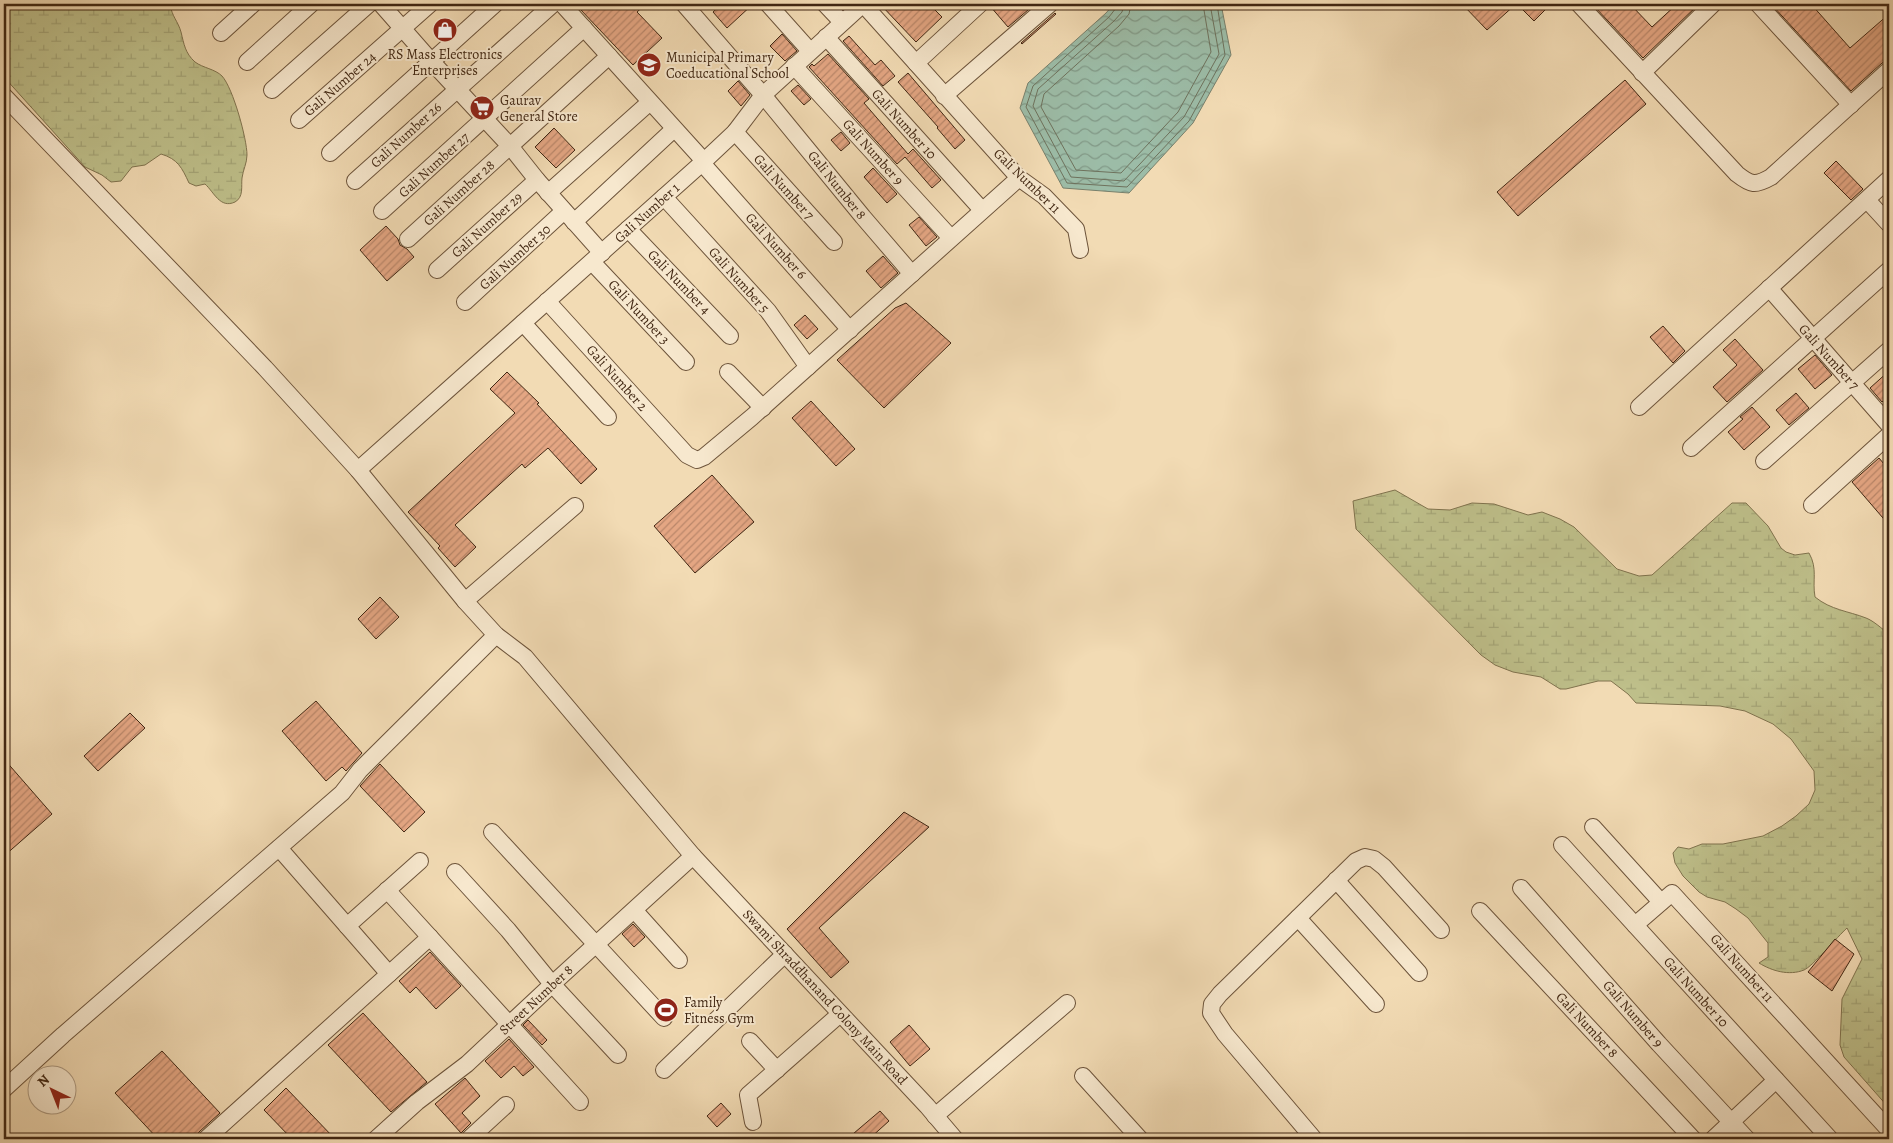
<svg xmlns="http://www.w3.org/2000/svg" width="1893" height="1143" font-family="Alegreya,serif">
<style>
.wetland{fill:url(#wetland-marsh);stroke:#80734e}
.water{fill:url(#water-waves);stroke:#78806c}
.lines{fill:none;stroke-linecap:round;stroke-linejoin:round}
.shore{stroke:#6e725d;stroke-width:1}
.building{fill:url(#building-hatch);stroke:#412713}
.minor-casing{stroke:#6d543b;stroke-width:18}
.minor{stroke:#f7e8ce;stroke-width:16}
.labels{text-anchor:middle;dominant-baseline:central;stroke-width:4;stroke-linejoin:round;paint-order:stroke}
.poi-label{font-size:14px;fill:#412713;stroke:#f7e8ce;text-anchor:start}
.street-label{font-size:14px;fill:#412713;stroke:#f7e8ce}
</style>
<defs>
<pattern id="wetland-marsh" width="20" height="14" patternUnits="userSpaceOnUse" patternTransform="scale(1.25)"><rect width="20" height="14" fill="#bebf8a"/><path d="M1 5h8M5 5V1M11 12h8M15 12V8" fill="none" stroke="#a4a476"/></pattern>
<pattern id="water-waves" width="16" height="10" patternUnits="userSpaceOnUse" patternTransform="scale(1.25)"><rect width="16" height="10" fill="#9cbca7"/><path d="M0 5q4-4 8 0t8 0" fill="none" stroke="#819987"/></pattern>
<pattern id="building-hatch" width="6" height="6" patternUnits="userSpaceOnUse" patternTransform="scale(1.25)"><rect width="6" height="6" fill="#e4a683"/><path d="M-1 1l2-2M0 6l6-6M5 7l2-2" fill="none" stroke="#ba876a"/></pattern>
</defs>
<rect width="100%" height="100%" fill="#f2dbb4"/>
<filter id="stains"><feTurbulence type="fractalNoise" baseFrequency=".004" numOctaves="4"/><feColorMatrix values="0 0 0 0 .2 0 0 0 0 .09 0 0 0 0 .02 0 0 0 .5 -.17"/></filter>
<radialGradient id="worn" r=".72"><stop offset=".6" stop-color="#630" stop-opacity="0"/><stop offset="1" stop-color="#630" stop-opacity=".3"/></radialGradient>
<g class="wetland">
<path d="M4 4H170C172 17 178 21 181 32 184 44 185 53 195 62 203 68 215 69 222 76 233 88 247 139 247 155 247 163 243 170 242 178 241 186 244 197 235 202 220 209 214 192 205 184L196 186 189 183C182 168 178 159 161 154L145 165 132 167 121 181 111 182 102 175 85 167 4 77Z"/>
<path d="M1395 490 1428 509 1450 510 1472 503 1494 504 1528 515 1542 512 1560 519 1574 527 1617 569 1639 576 1652 575 1732 503H1746L1768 526 1781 548 1786 552 1795 555 1809 553C1818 569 1812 580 1815 597 1831 610 1848 611 1866 618 1874 621 1882 629 1889 634V1108L1844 1057 1840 1045 1842 999 1862 959 1847 928C1838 936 1812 967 1804 970 1789 976 1772 971 1759 963L1768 957V943L1748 918 1736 909 1725 902 1707 897 1699 892 1683 876 1675 863 1673 853 1678 847 1689 849 1702 844H1723L1763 836 1782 826 1796 816 1809 804 1815 790 1814 771 1791 739 1773 724 1745 711 1720 706 1636 703 1628 694 1611 681H1598L1566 689H1560L1541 677 1513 672 1495 665 1481 655 1356 529 1353 501Z"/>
</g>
<path class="water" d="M1114 4H1221L1231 55 1193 123 1129 193 1063 188 1020 108 1028 83 1106 13Z"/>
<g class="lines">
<g class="shore">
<path d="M1117 4 1116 8 1109 17 1033 86 1026 107 1067 183 1127 187 1189 121 1225 55 1217 4"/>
<path d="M1124 4 1122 12 1114 21 1038 89 1033 106 1071 177 1124 181 1184 117 1219 54 1210 4"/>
<path d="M1131 4 1129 14 1119 26 1044 94 1041 107 1076 170 1121 173 1178 112 1211 52 1203 4"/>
</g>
</g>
<g class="building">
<path d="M587 4H646L637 12 662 38 633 65 580 9Z"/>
<path d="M722 4H753L727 28 713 12Z"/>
<path d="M880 4H929L942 17 916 42Z"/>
<path d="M990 4H1035L1008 27 990 6Z"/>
<path d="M1462 4H1516L1487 30Z"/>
<path d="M1517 4H1551L1534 21Z"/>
<path d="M1592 4H1630L1652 27 1677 4H1699L1643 58Z"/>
<path d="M1771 4H1811L1850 48 1889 14V59L1882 63 1851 91Z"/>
<path d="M1055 13 1056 14 1022 44 1021 43Z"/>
<path d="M782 34 797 51 785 61 770 46Z"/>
<path d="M849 36 875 65 881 60 895 76 883 86 843 41Z"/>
<path d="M828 54 869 99 864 103 908 154 913 149 941 180 932 188 905 157 897 164 809 67 812 64 814 66Z"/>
<path d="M908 73 965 140 955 149 937 128 938 127 898 82Z"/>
<path d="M1625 80 1646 104 1518 216 1497 192Z"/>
<path d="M738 81 750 95 741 106 728 91Z"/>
<path d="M798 85 811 99 804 105 791 91Z"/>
<path d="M554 128 575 150 556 168 535 147Z"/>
<path d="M841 132 850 143 841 151 831 140Z"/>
<path d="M1836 161 1863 189 1851 200 1824 173Z"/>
<path d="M873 168 897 194 887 203 864 177Z"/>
<path d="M919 217 937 237 926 246 909 225Z"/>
<path d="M386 226 398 239 400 245 407 249 414 257 387 281 360 250Z"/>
<path d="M883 256 898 273 881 288 866 271Z"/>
<path d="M906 303 951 343 884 408 837 360 895 308Z"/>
<path d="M805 315 818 329 807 339 794 325Z"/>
<path d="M1663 326 1685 351 1673 363 1650 337Z"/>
<path d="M1735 339 1763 370 1727 402 1713 387 1737 365 1723 350Z"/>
<path d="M1815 355 1832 375 1815 389 1798 369Z"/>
<path d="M1889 371V395L1882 402 1870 388Z"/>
<path d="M507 372 539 403 537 404 597 469 581 484 548 448 525 468 522 464 455 525 476 547 455 567 438 548 440 546 408 512 515 413 490 389Z"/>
<path d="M1796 393 1809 408 1789 425 1776 410Z"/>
<path d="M811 401 855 449 836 466 792 418Z"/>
<path d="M1752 407 1770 427 1744 450 1728 432 1743 419 1740 417Z"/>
<path d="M1879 458 1889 470V525L1852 482Z"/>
<path d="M712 475 754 522 695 573 654 526Z"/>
<path d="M380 597 399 617 376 639 358 619Z"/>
<path d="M316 701 362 753 346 771 342 767 326 781 282 731Z"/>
<path d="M130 713 145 728 98 771 84 756Z"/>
<path d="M4 759 52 814 4 856Z"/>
<path d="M380 764 425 812 404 832 360 786Z"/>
<path d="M904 812 929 827 819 928 849 962 831 978 787 929Z"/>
<path d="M633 924 645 937 634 947 622 934Z"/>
<path d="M1835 939 1854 954 1832 991 1808 972Z"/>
<path d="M430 952 461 986 436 1009 416 987 410 993 399 981Z"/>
<path d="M363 1013 427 1082 391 1112 328 1045Z"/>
<path d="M528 1020 547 1040 542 1045 523 1025Z"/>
<path d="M909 1025 930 1049 910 1066 890 1042Z"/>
<path d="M509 1039 534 1067 523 1076 514 1066 501 1078 485 1061Z"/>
<path d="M162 1051 220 1113 199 1132 195 1139H158L115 1093Z"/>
<path d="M465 1078 480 1096 462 1113 471 1123 461 1133 435 1104Z"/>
<path d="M286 1088 335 1139H292L264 1110Z"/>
<path d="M721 1103 731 1114 717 1127 707 1116Z"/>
<path d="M880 1111 889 1121 869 1139H847Z"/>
</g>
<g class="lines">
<defs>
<g id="minor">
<path d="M381 4 431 61 510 146 537 180 602 253"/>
<path d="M562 4 704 161"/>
<path d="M684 4 763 95 863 217 912 274"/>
<path d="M768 4 810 51"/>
<path d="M825 4 842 22"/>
<path d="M863 4 1019 178 1044 196 1076 229 1080 250"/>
<path d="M1579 4 1737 174C1751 185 1755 186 1771 177L1889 70"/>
<path d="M1758 4 1851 105"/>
<path d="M221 33 253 4"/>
<path d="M826 37 982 210"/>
<path d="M247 62 311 4"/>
<path d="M916 63 980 4"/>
<path d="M794 66 951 238"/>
<path d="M1642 73 1713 4"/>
<path d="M272 90 369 4"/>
<path d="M4 96 265 368 358 470 465 601 496 635 525 657 693 856 927 1106 955 1139"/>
<path d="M944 96 1050 4"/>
<path d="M299 120 430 4"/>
<path d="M735 132 834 242"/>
<path d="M330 153 495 4"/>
<path d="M702 163 850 330"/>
<path d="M355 181 553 4"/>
<path d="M548 193 650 102"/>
<path d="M664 197 768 311 808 367"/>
<path d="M1867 200 1889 224"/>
<path d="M382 211 584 28"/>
<path d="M574 222 674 129"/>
<path d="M628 229 730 336"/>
<path d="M408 239 609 56"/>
<path d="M592 262 686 362"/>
<path d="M437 270 537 180"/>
<path d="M1769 288 1889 425"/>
<path d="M547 301 687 455 697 460 704 457 752 417 1019 178"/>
<path d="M465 302 564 211"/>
<path d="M523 323 608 417"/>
<path d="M728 372 763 408"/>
<path d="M1639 407 1889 179"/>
<path d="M1691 448 1889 270"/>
<path d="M1764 461 1889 350"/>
<path d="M358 470 702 163 735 132 763 95 863 4"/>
<path d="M1812 505 1889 435"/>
<path d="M465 601 575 506"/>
<path d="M1593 827 1661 902"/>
<path d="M492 832 664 1018"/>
<path d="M1562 845 1830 1139"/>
<path d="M279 848 389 974"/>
<path d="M455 872 508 930 552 984 618 1055"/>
<path d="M1336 880 1419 973"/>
<path d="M1521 888 1659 1044 1747 1139"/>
<path d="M387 890 580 1102"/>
<path d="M635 911 679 960"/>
<path d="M1480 911 1693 1139"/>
<path d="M1298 918 1376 1004"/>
<path d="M1635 925 1672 893 1889 1130"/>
<path d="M347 926 420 861"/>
<path d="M750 1041 777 1070"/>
<path d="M664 1070 785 954"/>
<path d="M1083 1076 1140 1139"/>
<path d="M4 1089 63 1035 342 793 360 770 496 635"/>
<path d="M935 1116 1067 1003"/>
<path d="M753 1122 748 1095 840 1014"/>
<path d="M206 1139 430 937"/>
<path d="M376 1139 417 1102 467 1064 559 978 693 856"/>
<path d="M469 1139 506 1105"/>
<path d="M1314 1139 1225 1034 1211 1013 1212 1004 1220 994 1356 861 1365 857 1374 859 1384 867 1441 930"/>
<path d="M1713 1139 1776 1080"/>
</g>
</defs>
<use href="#minor" class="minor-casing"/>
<use href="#minor" class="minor"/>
</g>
<defs>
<symbol id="shop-disc" viewBox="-11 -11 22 22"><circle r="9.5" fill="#8f2418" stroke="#f7e8ce"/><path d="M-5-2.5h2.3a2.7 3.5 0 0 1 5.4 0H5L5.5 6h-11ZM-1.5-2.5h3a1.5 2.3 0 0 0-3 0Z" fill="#fff"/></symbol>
<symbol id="school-disc" viewBox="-11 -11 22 22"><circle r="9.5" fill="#8f2418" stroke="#f7e8ce"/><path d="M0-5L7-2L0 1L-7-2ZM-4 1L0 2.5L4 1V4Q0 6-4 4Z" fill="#fff"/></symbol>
<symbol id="supermarket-disc" viewBox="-11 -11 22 22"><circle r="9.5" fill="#8f2418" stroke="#f7e8ce"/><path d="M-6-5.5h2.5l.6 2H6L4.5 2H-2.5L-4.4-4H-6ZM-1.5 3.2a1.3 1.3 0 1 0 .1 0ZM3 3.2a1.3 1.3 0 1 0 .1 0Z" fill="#fff"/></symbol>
<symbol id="stadium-disc" viewBox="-11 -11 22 22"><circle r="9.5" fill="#8f2418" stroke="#f7e8ce"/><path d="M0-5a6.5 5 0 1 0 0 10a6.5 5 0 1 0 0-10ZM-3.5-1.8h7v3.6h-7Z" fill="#fff"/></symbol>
</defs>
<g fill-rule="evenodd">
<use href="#shop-disc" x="431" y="16" width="28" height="28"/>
<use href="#school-disc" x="635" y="51" width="28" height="28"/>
<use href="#supermarket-disc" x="468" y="94" width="28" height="28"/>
<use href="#stadium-disc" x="652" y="996" width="28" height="28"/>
</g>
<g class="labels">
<g class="poi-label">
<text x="445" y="54" text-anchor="middle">RS Mass Electronics<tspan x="445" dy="16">Enterprises</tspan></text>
<text x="666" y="57">Municipal Primary<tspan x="666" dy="16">Coeducational School</tspan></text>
<text x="500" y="100">Gaurav<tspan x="500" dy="16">General Store</tspan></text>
<text x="684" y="1002">Family<tspan x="684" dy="16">Fitness Gym</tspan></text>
</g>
<g class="street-label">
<text transform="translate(340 84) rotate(-41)">Gali Number 24</text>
<text transform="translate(904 124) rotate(48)">Gali Number 10</text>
<text transform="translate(406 135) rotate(-42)">Gali Number 26</text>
<text transform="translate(873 152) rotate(48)">Gali Number 9</text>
<text transform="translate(434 165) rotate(-42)">Gali Number 27</text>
<text transform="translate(1027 181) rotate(44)">Gali Number 11</text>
<text transform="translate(837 185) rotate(51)">Gali Number 8</text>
<text transform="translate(784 187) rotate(48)">Gali Number 7</text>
<text transform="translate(459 193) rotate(-42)">Gali Number 28</text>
<text transform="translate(647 213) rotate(-42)">Gali Number 1</text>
<text transform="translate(487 225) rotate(-42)">Gali Number 29</text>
<text transform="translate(776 246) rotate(48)">Gali Number 6</text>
<text transform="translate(515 257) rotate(-42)">Gali Number 30</text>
<text transform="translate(739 280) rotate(48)">Gali Number 5</text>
<text transform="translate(679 282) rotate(46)">Gali Number 4</text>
<text transform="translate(639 312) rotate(47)">Gali Number 3</text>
<text transform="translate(1829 357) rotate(48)">Gali Number 7</text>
<text transform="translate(617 378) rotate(48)">Gali Number 2</text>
<text transform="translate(1742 968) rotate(48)">Gali Number 11</text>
<text transform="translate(1696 992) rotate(48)">Gali Number 10</text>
<text transform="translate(825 997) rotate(47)">Swami Shraddhanand Colony Main Road</text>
<text transform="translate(536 1000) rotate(-43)">Street Number 8</text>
<text transform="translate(1633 1014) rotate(49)">Gali Number 9</text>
<text transform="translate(1587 1025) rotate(47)">Gali Number 8</text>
</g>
</g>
<rect width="1893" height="1143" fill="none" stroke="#f2dbb4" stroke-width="20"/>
<rect x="5" y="5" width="1883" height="1133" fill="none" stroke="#412713" stroke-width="2.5"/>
<rect x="10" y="10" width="1873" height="1123" fill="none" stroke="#412713"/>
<g transform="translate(52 1090) rotate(317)"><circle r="24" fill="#f7e8ce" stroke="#ae9b83"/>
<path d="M0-4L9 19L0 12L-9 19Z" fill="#8f2418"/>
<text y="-8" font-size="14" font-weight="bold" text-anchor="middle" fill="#412713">N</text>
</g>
<rect width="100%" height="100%" filter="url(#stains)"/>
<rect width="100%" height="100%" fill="url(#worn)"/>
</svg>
